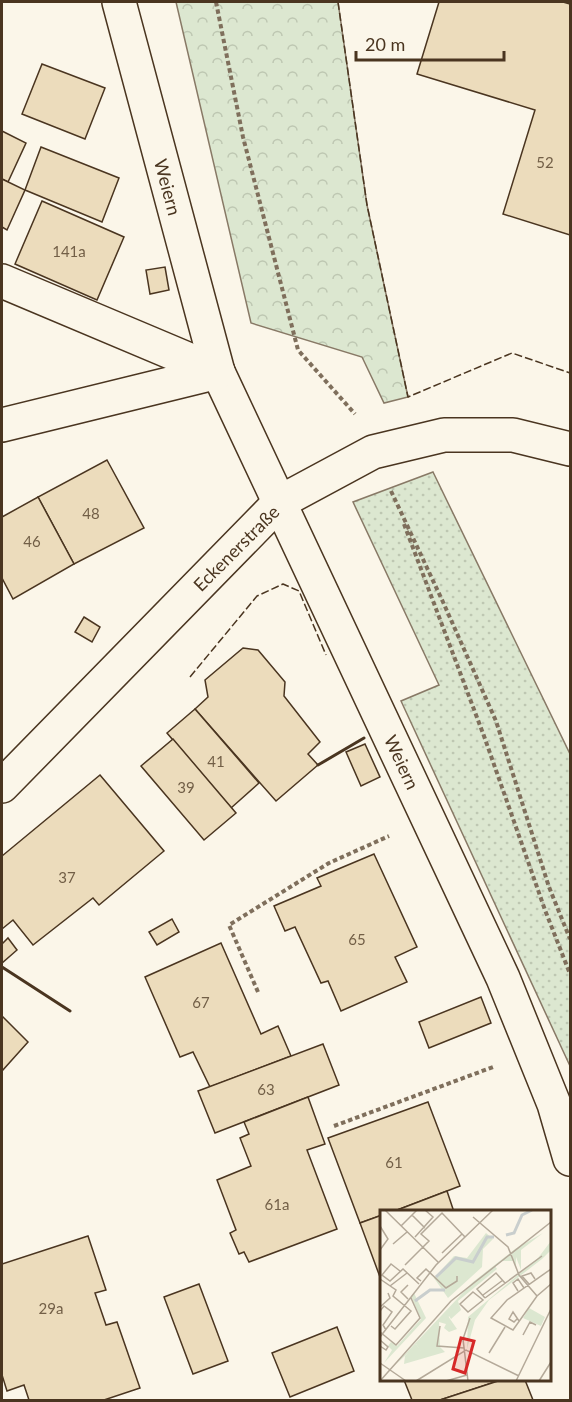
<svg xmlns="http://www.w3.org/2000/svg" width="572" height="1402" font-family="Lato,sans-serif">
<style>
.forest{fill:url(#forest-crowns);stroke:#887966;stroke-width:1.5}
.park{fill:url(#park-dots);stroke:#887966;stroke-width:1.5}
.building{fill:#ecdcbc;stroke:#4a3520;stroke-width:1.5}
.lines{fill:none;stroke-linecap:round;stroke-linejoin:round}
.minor-casing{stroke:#4a3520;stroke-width:36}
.path{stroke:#7f6f5c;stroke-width:4;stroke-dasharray:4.5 3;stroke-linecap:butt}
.minor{stroke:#fbf6e9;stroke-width:33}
.fence{stroke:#4a3520;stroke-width:1.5;stroke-dasharray:8 3;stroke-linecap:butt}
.wall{stroke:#4a3520;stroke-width:3}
.labels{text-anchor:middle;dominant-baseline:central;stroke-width:4.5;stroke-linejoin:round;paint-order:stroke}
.number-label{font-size:15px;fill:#725f47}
.street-label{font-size:18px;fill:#4a3520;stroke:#fbf6e9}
.inset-river{fill:none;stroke:#c9cecd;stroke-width:3}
.inset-road{fill:none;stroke:#b4a999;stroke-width:1.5}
.view{fill:#d62828;fill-opacity:0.15;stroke:#d62828;stroke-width:3}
.inset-edge{fill:none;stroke:#4a3520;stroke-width:3}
</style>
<defs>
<pattern id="forest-crowns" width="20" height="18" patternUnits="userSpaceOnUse" patternTransform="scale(1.5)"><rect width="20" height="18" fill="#dce7d0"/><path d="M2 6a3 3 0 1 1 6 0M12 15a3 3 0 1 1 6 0" fill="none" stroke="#bec7b2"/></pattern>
<pattern id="park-dots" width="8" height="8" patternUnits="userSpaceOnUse" patternTransform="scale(1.5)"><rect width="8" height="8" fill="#dce7d0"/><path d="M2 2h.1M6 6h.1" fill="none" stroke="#bec7b2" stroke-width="1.8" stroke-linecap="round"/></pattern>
</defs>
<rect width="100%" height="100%" fill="#fbf6e9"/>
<path class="forest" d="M176 2H338L367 205 408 397 384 403 362 357 251 323Z"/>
<path class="park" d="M433 472 570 754V1066L401 701 439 685 353 502Z"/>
<g class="building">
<path d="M439 2H563L570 4V235L503 214 535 110 417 74Z"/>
<path d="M42 64 105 88 85 139 22 114Z"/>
<path d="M2 131 26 143 8 182 2 179Z"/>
<path d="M41 147 119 178 102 222 25 190Z"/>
<path d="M2 179 25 190 7 230 2 227Z"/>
<path d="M42 201 124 237 97 300 15 264Z"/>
<path d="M165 267 169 290 150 294 146 270Z"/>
<path d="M107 460 144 528 74 564 38 497Z"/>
<path d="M38 497 74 564 13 599 2 578V517Z"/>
<path d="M84 617 100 627 92 642 75 632Z"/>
<path d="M243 648 258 650 285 682 284 696 320 742 308 754 318 765 276 801 195 709 208 697 205 680Z"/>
<path d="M195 709 259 783 231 808 167 733Z"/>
<path d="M173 739 236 813 204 840 141 766Z"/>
<path d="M365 744 380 777 361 786 346 752Z"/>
<path d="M100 775 164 851 99 905 93 898 33 945 13 920 2 929V856Z"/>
<path d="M374 854 417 947 395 957 407 982 341 1011 328 981 321 983 295 927 285 931 274 906 321 886 317 878Z"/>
<path d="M172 919 179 932 157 945 149 932Z"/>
<path d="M8 938 17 950 2 963V944Z"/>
<path d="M221 943 261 1034 278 1026 291 1056 210 1087 193 1052 180 1057 145 977Z"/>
<path d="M481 997 491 1023 429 1048 419 1022Z"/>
<path d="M2 1016 28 1042 2 1071Z"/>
<path d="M323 1044 339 1085 215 1133 198 1091Z"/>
<path d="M308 1097 325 1144 307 1150 337 1229 249 1262 244 1252 239 1254 230 1233 236 1230 217 1180 251 1166 240 1138 249 1134 244 1122Z"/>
<path d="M428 1102 460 1186 392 1212H382V1215L360 1223 328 1138Z"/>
<path d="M447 1191 454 1212H392Z"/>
<path d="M382 1215V1276L380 1277 360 1223Z"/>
<path d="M88 1236 106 1290 95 1293 106 1325 117 1322 140 1388 104 1400H29L24 1385 7 1391 2 1375V1264Z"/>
<path d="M199 1284 228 1361 193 1374 164 1297Z"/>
<path d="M337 1327 354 1371 290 1397 272 1353Z"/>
<path d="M404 1380H501L440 1400H412Z"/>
<path d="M501 1380H525L533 1400H440Z"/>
</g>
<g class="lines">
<defs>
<g id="minor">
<path d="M119 2 218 372 503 978 554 1104 570 1159"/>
<path d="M2 281 218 372"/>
<path d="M2 425 218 372"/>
<path d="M2 786 280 502 373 452 444 435H513L570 449"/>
</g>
</defs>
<use href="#minor" class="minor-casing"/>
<g class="path">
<path d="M216 2 243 137 298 350 355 414"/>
<path d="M391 491 443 602 496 721 549 887 570 939"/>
<path d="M404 524 484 736 545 910 570 974"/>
<path d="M258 992 229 925 329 863 389 836"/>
<path d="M334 1126 493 1067"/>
</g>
<use href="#minor" class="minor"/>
<g class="fence">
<path d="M338 2 367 205 408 397 512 353 570 373"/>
<path d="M190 677 257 596 283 584 299 591 326 655"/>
</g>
<g class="wall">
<path d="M318 765 364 738"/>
<path d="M2 967 70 1011"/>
</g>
</g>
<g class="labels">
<g class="number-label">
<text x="545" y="162">52</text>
<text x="69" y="251">141a</text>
<text x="91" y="513">48</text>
<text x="32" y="541">46</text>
<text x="216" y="761">41</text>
<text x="186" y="787">39</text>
<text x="67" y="877">37</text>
<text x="357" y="939">65</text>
<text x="201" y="1002">67</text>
<text x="266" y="1089">63</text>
<text x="394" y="1162">61</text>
<text x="277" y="1204">61a</text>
<text x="51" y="1308">29a</text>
</g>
<g class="street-label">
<text transform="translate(168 187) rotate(75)">Weiern</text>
<text transform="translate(236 548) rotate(-45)">Eckenerstraße</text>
<text transform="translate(402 762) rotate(65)">Weiern</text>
</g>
</g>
<g transform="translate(380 1210)">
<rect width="171" height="171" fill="#fbf6e9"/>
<path d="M34 83 46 108 4 153 12 140 8 136 11 132 17 136 41 109 31 86ZM149 98 165 107 161 116 143 108ZM68 106 77 119 69 122 64 118 66 114 59 112 60 137 65 142 24 154 25 146 36 134 41 141 58 111Z" fill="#dce7d0"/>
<path d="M106 23 113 29 103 39 102 57 68 88 54 68 74 46 87 48ZM163 23 141 40V60L136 47V57L134 51H121L115 56 117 59 78 91 81 100 71 109 69 106 66 113 58 111 55 133 41 142 36 134 31 146 28 143 12 158 93 72 135 39ZM171 31V40L162 49 109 90 95 110 87 139 88 107 158 48Z" fill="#dce7d0"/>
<path class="inset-river" d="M126 25 134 23 142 5 152 0M56 67 76 48 93 52 107 27H114M35 91 50 80H65"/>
<path class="inset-road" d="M5 0 58 52M32 5 45 18M93 7 128 37 139 65 157 86M0 16 8 29 0 40M21 16 37 0M35 27 53 7 45 0M13 34 27 22M43 37 49 31 41 24 62 3 85 27M62 43 82 24M25 55 43 37M171 59 127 90 111 108 133 120 157 86 171 74M20 61 11 54 2 65 10 71 23 59 39 74M0 69 16 80 13 86 31 101 15 119 11 116M41 71 37 68 46 59 66 78 77 71V66M149 74 142 66 151 63 155 69M28 75 21 82 28 89M10 76 27 63M138 81 133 73 138 69 144 78M93 82 103 90 88 102 80 94ZM103 85 123 70M105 88 162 46M105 88 97 79 116 63 125 73M0 97 10 88 8 83M0 101 4 96 12 102 3 115 6 120M137 109 134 112 129 109 133 102 139 111M60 116 57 136 84 138M0 122 16 135 40 108 31 88M143 125 150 112 156 115M0 127 56 55 113 0M0 130 8 137 6 140 0 136M109 143 125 117M0 153 26 171M0 171 71 91 171 12M36 171 86 140 139 166M66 171 87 165M88 171 83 129 90 108M136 171 171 99M159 171 171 152"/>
<path class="view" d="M81 128 94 131 85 163 73 159Z"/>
<rect width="171" height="171" class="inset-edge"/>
</g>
<rect width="572" height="1402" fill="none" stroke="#4a3520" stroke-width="6"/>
<path d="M356 51v9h148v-9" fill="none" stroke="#4a3520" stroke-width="3"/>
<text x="365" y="51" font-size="18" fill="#4a3520" stroke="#fbf6e9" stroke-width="4.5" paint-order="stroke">20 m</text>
</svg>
